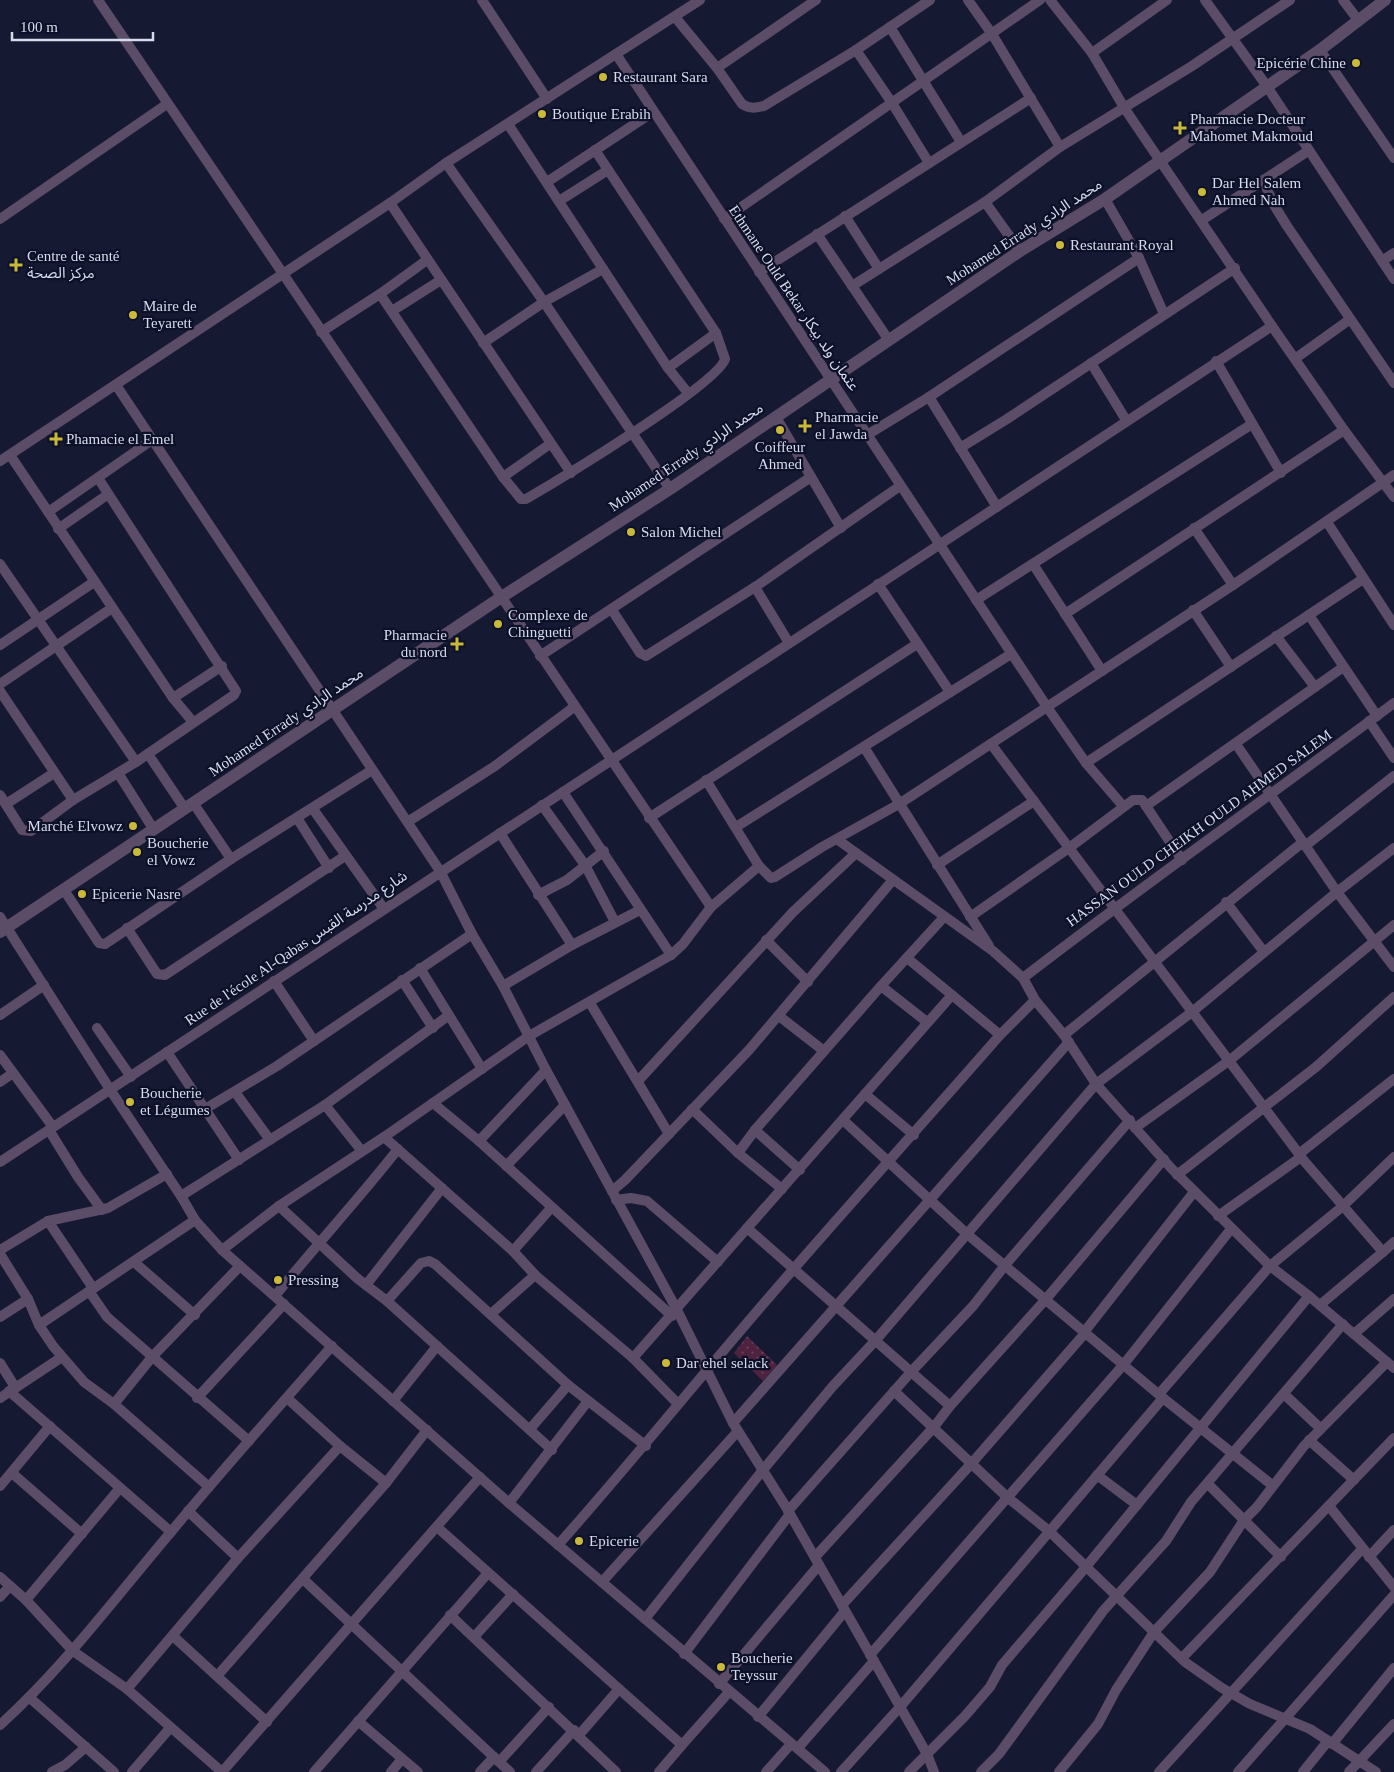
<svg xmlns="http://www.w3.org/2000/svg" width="1394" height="1772" font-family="'Times New Roman','Noto Sans Arabic',serif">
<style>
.park{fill:url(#park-dots)}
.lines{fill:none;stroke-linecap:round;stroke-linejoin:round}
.minor{stroke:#5b4d68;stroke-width:10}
.tertiary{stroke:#5b4d68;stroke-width:12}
.poi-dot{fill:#cbba39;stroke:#0c1028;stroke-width:2}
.labels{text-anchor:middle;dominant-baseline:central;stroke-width:4.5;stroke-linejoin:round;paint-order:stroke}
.poi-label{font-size:15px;fill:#d7dced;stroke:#0c1028;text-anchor:start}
.street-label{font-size:15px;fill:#d7dced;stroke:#0c1028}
</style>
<defs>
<pattern id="park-dots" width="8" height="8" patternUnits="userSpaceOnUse" patternTransform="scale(1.25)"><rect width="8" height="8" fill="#4f223f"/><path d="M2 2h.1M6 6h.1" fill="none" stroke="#68425b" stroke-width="1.8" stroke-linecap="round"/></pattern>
</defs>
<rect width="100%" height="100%" fill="#151932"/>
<path class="park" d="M747 1336 777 1365 763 1381 734 1353Z"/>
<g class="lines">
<g class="minor">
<path d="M98 0 711 907"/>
<path d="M482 0 547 99"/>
<path d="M968 0 992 34 1060 147"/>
<path d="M1050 0 1092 53 1125 109 1272 326 1344 430 1394 497"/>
<path d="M1205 0 1266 85 1394 279"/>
<path d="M1343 0 1358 20"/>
<path d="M675 17 717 68 742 104C750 109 755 108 764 106L856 50 930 0"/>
<path d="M890 27 961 142"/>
<path d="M856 50 892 103 929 163"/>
<path d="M1320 50 1394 158"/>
<path d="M1092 53 1167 0"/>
<path d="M616 54 1047 707 1086 763 1123 806"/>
<path d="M717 68 816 0"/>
<path d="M508 124 668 368 688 393"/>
<path d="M446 163 544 302 670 489"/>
<path d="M1263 180 1274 205 1287 226 1394 383"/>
<path d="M547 182 653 112"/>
<path d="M1105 199 1139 258 1164 314"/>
<path d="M559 201 608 170"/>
<path d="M985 202 1020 251"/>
<path d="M390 203 571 473"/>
<path d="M845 216 879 269"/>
<path d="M0 219 167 104"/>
<path d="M724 219 1040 0"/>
<path d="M1202 220 1308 151"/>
<path d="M817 234 888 339"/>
<path d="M1382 261 1394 253"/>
<path d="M759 272 1031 98"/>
<path d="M852 286 985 202 1060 147 1192 66 1290 0"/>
<path d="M380 294 503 477 521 499H526C557 481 718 384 725 359L716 333 595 150"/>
<path d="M392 311 441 280"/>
<path d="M321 332 380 294 427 260"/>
<path d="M483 343 544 302 603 269"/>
<path d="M1296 358 1349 320"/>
<path d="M1216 361 1281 473"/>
<path d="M1091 363 1126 420"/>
<path d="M668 368 716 333"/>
<path d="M116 385 440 871 472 934 503 986 546 1070 677 1310 733 1423 786 1507 927 1754 934 1772"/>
<path d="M929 397 997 507"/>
<path d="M776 417 841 528"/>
<path d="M867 435 929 397 1139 258"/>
<path d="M960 448 1007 419 1235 268"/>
<path d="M10 455 173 698 193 722"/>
<path d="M0 461 390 203 446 163 700 0"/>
<path d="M503 477 550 444"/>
<path d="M48 512 152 440"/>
<path d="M1327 522 1394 625"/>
<path d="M1194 528 1233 585"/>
<path d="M58 529 107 495"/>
<path d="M0 564 136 762"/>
<path d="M1033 564 1102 671"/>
<path d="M878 584 950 692"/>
<path d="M755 587 789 643"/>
<path d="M976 600 1252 424"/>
<path d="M612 610 640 653 646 656 755 587 900 486"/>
<path d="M1193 610 1231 667"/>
<path d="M1065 614 1344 430"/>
<path d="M1309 615 1377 716"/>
<path d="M1276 636 1315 687"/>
<path d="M0 645 94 582"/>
<path d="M540 656 811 477"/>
<path d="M0 684 112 608"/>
<path d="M0 691 73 800"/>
<path d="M173 698 222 666"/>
<path d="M1369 721 1394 758"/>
<path d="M991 744 1305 1162 1383 1252 1394 1242"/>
<path d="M1236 744 1337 892 1394 967"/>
<path d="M864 747 989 946"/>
<path d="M148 754 185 809"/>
<path d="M1086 763 1363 579"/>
<path d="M118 773 154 830"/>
<path d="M706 780 759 866 771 878 775 877 822 847 899 804 1233 585 1394 475"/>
<path d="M563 792 671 955"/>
<path d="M0 795 22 830 31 831 73 800 136 762 234 695 236 691 98 478"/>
<path d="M6 804 54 773"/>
<path d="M194 804 231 859"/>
<path d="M542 805 585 865 615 922"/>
<path d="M1146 806 1342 668"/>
<path d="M313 809 384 909"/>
<path d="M297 818 329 868"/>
<path d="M649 818 917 644"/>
<path d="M409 821 495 766 574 707"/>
<path d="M736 827 1011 654"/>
<path d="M500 833 572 945"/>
<path d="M838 840 993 951 1023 978 1035 1000 1064 1035 1096 1084 1171 1168 1270 1266 1309 1296 1394 1368"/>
<path d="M1305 846 1394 776"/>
<path d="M937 865 1034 801"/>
<path d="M64 890 99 943 105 944 231 859 372 770"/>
<path d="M538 895 567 880 604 851"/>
<path d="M1226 902 1264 952"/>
<path d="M0 917 111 1091 181 1196 195 1220 222 1250 509 1503 825 1772"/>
<path d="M970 917 1069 848 1133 800H1142L1182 860"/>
<path d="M127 928 157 974 165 975 345 856"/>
<path d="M766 940 808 982"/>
<path d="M907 958 952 995"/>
<path d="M420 968 482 1069"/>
<path d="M1023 978C1145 884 1271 795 1394 703"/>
<path d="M402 980 433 1028"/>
<path d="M274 981 314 1041"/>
<path d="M503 986 572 945 640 910"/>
<path d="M881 986 944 917"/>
<path d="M590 1003 669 1134"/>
<path d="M0 1015 44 985"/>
<path d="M779 1016 824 1051"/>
<path d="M97 1028 131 1077"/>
<path d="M1064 1035 1303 842"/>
<path d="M167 1052 239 1160"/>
<path d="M0 1055 53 1127"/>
<path d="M638 1081 793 912 856 853"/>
<path d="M0 1082 13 1073"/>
<path d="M235 1092 270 1140"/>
<path d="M865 1094 914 1135"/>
<path d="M433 1103 479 1141 672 1316"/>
<path d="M325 1105 361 1150"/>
<path d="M205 1109 277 1066 472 934"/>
<path d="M692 1109 738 1153 782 1189"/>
<path d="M843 1120 967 1234 1163 1398 1272 1485"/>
<path d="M1135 1128 1230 1060 1394 925"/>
<path d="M49 1130 78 1177 102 1210"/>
<path d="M384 1137 513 1251 535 1275 633 1358 678 1404"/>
<path d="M479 1141 546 1070"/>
<path d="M738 1153 755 1130"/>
<path d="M1299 1154 1394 1079"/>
<path d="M0 1162 1272 326"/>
<path d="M506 1166 565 1105"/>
<path d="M800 1170 755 1130 881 986 927 1022"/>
<path d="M1177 1175 1316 1067 1394 997"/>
<path d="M612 1191 625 1180 749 1050 892 881"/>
<path d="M181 1196 325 1105 448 1016"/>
<path d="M616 1200 631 1198 647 1201 718 1262"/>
<path d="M279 1206 358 1279 387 1301 552 1450"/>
<path d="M1218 1216 1301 1157"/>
<path d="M48 1221 93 1288"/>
<path d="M747 1228 950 1406"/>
<path d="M0 1250 48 1221 108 1208 167 1174"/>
<path d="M222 1250 279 1206 384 1137 529 1036 671 955 683 944 711 907 759 866"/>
<path d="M513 1251 551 1208"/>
<path d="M0 1254 28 1299 39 1325 53 1346 84 1382 114 1404 209 1487"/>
<path d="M134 1262 195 1315"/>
<path d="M366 1285 442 1188"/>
<path d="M89 1291 107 1317 249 1441"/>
<path d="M275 1296C315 1246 358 1200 398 1149"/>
<path d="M387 1301 421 1263 429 1261 435 1264 568 1385 646 1446"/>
<path d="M1320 1305 1383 1252"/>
<path d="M491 1314 535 1275"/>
<path d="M0 1317 28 1299"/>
<path d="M39 1325 195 1220"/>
<path d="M1085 1331 1194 1192"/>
<path d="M1354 1334 1394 1299"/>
<path d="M633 1358 952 995 1000 1035"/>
<path d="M0 1363 15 1387"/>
<path d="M9 1391 171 1532"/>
<path d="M894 1391 1007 1497 1049 1531 1185 1662 1222 1688 1250 1704 1310 1729 1376 1772"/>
<path d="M1160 1393 1270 1266 1343 1206 1394 1157"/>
<path d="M1284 1394 1320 1428"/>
<path d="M0 1398 62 1357"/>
<path d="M197 1398 284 1304"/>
<path d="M287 1398 340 1446 386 1483"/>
<path d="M393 1401 437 1346"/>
<path d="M114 1404 152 1357 240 1266"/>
<path d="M733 1423 1069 1042"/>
<path d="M530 1429 568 1385"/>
<path d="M1309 1440 1354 1480"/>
<path d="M12 1473 82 1534"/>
<path d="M1097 1475 1137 1505"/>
<path d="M1208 1484 1281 1557"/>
<path d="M0 1486 50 1426"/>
<path d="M509 1503 588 1401"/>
<path d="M1329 1506 1394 1587"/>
<path d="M188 1511 238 1558"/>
<path d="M788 1511 911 1372 973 1306 1006 1264 1130 1120"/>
<path d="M437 1527 682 1745 729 1692"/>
<path d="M558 1545C631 1463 699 1378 771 1295 846 1208 924 1122 1000 1035L1035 1000"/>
<path d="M815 1557 934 1427 950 1406 1046 1299 1164 1159"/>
<path d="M1369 1557 1394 1530"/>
<path d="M0 1577 26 1600 73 1651 127 1689 222 1772"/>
<path d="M303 1579 510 1772"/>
<path d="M602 1582 738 1431"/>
<path d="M0 1597 10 1586"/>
<path d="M26 1600 120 1488"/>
<path d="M842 1605 971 1464 1086 1332"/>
<path d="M450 1615 616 1772"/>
<path d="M645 1619 762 1471 833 1386 875 1341 1096 1084 1192 1012 1337 892 1394 848"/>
<path d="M173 1636 267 1722"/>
<path d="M474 1637 513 1594"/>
<path d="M684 1654 790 1514"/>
<path d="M870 1655 1124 1364 1231 1229"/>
<path d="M1182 1658 1394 1438"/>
<path d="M218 1675 386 1483 427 1430"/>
<path d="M719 1684 819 1565"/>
<path d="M127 1689 238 1558 340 1446"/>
<path d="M30 1698 114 1772"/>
<path d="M758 1717 845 1611"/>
<path d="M358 1721 418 1772"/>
<path d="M0 1725C64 1667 115 1598 171 1532 223 1469 278 1408 332 1346"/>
<path d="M579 1735 619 1689"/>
<path d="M1332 1744 1394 1668"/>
<path d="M798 1748 874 1661"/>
<path d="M499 1762 549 1707"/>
<path d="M52 1772 65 1765 86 1747"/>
<path d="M132 1772 170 1728"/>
<path d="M222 1772 480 1477"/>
<path d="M314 1772 488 1573"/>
<path d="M391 1772 402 1759"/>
<path d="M480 1772 494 1757"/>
<path d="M536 1772 574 1730"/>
<path d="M659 1772 682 1745"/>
<path d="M766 1772 791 1744"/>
<path d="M841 1772 900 1707 1163 1398"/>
<path d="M909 1772 965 1716 990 1687 1002 1665 1085 1568 1309 1296"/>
<path d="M981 1772 999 1754 1103 1611 1166 1541 1191 1502 1343 1324"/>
<path d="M1059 1772 1098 1724 1116 1690 1154 1632 1210 1572 1244 1520 1257 1507 1304 1446 1387 1362"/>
<path d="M1159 1772 1362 1549"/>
<path d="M1238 1772 1394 1595"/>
<path d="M1303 1772 1328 1741"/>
<path d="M1349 1772 1394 1724"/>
</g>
<path class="tertiary" d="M0 932 500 598 670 489 1020 251 1105 199 1320 50 1385 0"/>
</g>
<g class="poi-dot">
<circle cx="1356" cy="63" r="5"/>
<circle cx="603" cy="77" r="5"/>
<circle cx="542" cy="114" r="5"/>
<path d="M1177.5 120.5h5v5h5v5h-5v5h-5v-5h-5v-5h5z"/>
<circle cx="1202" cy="192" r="5"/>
<circle cx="1060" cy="245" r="5"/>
<path d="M13.5 257.5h5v5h5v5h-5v5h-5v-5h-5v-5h5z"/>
<circle cx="133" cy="315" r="5"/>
<path d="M802.5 418.5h5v5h5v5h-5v5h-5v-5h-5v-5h5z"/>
<circle cx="780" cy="430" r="5"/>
<path d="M53.5 431.5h5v5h5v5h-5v5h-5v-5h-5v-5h5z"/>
<circle cx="631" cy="532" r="5"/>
<circle cx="498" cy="624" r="5"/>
<path d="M454.5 636.5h5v5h5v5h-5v5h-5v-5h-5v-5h5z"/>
<circle cx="133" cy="826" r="5"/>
<circle cx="137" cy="852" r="5"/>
<circle cx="82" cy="894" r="5"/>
<circle cx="130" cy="1102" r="5"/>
<circle cx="278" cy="1280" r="5"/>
<circle cx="666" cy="1363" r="5"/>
<circle cx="579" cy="1541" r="5"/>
<circle cx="721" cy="1667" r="5"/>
</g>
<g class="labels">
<g class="poi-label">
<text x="1346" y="63" text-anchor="end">Epicérie Chine</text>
<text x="613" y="77">Restaurant Sara</text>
<text x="552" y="114">Boutique Erabih</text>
<text x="1190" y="119">Pharmacie Docteur<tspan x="1190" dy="17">Mahomet Makmoud</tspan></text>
<text x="1212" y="183">Dar Hel Salem<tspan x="1212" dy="17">Ahmed Nah</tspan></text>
<text x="1070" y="245">Restaurant Royal</text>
<text x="27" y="256">Centre de santé<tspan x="27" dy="17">مركز الصحة</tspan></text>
<text x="143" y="306">Maire de<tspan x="143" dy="17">Teyarett</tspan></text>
<text x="815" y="417">Pharmacie<tspan x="815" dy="17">el Jawda</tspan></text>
<text x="66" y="439">Phamacie el Emel</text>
<text x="780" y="447" text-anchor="middle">Coiffeur<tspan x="780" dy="17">Ahmed</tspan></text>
<text x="641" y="532">Salon Michel</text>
<text x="508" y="615">Complexe de<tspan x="508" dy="17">Chinguetti</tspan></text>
<text x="447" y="635" text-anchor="end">Pharmacie<tspan x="447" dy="17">du nord</tspan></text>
<text x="123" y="826" text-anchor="end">Marché Elvowz</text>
<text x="147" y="843">Boucherie<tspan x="147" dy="17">el Vowz</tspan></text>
<text x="92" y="894">Epicerie Nasre</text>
<text x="140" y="1093">Boucherie<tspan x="140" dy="17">et Légumes</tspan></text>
<text x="288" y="1280">Pressing</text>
<text x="676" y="1363">Dar ehel selack</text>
<text x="589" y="1541">Epicerie</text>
<text x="731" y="1658">Boucherie<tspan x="731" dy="17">Teyssur</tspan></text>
</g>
<g class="street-label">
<text transform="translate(1024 232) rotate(-33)">Mohamed Errady محمد الرادي</text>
<text transform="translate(794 298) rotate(56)">Ethmane Ould Bekar عثمان ولد بيكار</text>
<text transform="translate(686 457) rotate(-34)">Mohamed Errady محمد الرادي</text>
<text transform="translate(286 722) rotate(-34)">Mohamed Errady محمد الرادي</text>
<text transform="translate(1199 828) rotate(-36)">HASSAN OULD CHEIKH OULD AHMED SALEM</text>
<text transform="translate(296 948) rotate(-34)">Rue de l'école Al-Qabas شارع مدرسة القبس</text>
</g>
</g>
<path d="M12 32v8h141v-8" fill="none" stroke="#d7dced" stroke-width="2.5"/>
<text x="20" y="32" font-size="15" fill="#d7dced" stroke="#0c1028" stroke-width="4" paint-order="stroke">100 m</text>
</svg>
